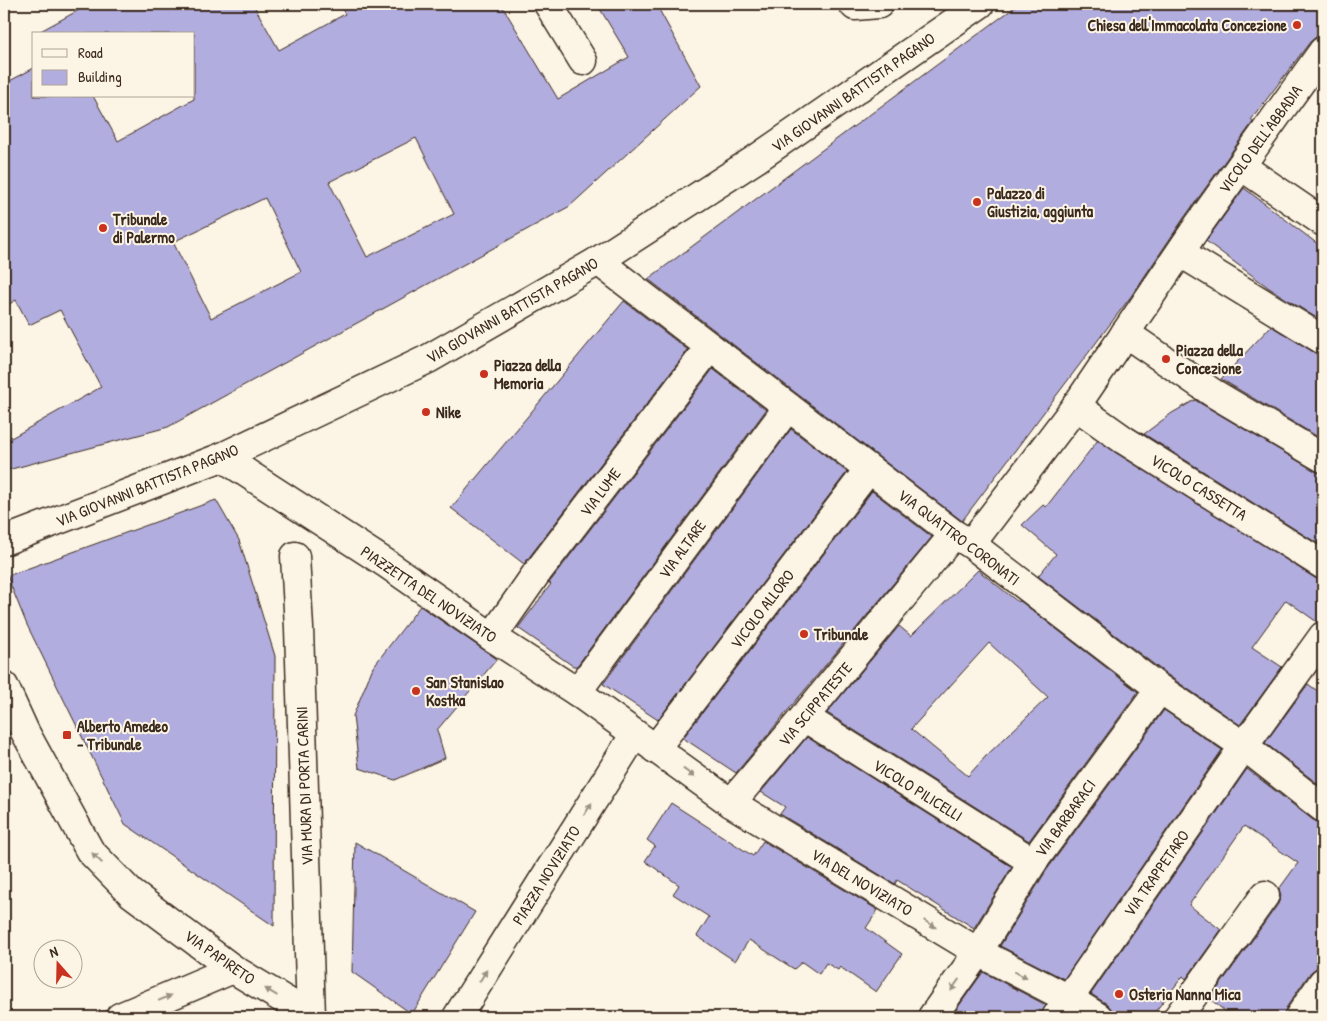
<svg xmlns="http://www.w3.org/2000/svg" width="1327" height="1021" font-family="'Patrick Hand',sans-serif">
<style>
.building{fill:#b2addf;stroke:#3b2a1e;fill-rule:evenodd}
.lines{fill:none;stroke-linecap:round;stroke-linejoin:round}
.minor-casing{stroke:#3b2a1e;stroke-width:31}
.minor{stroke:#fcf5e5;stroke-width:28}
.oneway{fill:#9c9082}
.poi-dot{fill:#c8321e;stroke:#fcf5e5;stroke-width:2}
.labels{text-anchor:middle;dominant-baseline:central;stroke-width:4;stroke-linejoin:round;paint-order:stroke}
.poi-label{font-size:16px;font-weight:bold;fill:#3b2a1e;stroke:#fcf5e5;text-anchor:start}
.street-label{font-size:16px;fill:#3b2a1e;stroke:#fcf5e5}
</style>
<rect width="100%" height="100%" fill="#fcf5e5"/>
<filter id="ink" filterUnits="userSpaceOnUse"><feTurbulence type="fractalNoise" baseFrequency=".02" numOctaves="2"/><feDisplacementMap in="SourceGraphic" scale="10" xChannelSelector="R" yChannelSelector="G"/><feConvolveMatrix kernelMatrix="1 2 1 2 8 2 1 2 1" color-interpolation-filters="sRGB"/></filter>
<g filter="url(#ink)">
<g class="building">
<path d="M90 4H253L279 50 345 14 339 4H501L558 99 629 57 597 4H656L701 86 570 206 168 427 4 471V442L101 387 60 310 29 325 16 300 4 307V84L34 68V96H93L118 141 194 99V34H35ZM416 138 454 214 367 257 329 182ZM265 198 301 272 211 318 173 242Z"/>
<path d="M1019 4H1323V36L1316 37 1310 42 1251 120 1253 122 1184 218 1132 295 962 521 648 279Z"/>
<path d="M1244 188 1323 248V322L1269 288 1206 241Z"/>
<path d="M624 301 688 350 524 564 451 508Z"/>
<path d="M1271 326 1315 353 1323 356V440L1221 379Z"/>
<path d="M713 369 766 410 577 666H573L518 628 551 584 549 583Z"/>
<path d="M1195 400 1315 471 1323 474V547L1144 434 1172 413Z"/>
<path d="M791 429 847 472 658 720 603 684Z"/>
<path d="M1098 440 1315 578 1323 580V621L1317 622 1286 600 1252 647 1282 667 1240 725 1169 676 1038 576 1056 554 1022 525 1043 505 1046 507Z"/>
<path d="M872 491 932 537 736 773 683 738Z"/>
<path d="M216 500 239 540 275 656 274 926 125 824 27 625 7 576Z"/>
<path d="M978 570 1018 602 1019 600 1138 692 1029 841 827 713 899 626 911 636ZM989 643 1048 697 986 756 968 776 911 729Z"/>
<path d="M420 606 497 659 437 730 445 758 395 780 359 768 353 716 373 667Z"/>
<path d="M1308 684 1323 695V788L1265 743Z"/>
<path d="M1164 710 1222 750 1064 979 1000 946 1046 871Z"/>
<path d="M807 737 1012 867 974 928 897 880 895 884 780 814 785 807 761 792Z"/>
<path d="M1247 769 1313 820 1323 823V967L1316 968 1310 973 1286 1008 1284 1017H1232L1210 999 1278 904 1281 896 1279 889 1298 863 1244 826 1189 905 1221 930 1186 979 1183 976 1151 1017H1114L1112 1010 1107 1004 1091 994Z"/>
<path d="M671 803 753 856 763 841 878 910 866 928 902 954 876 992 840 967 838 970 826 963 819 974 802 962 794 969 749 940 735 961 697 936 709 917 673 894 679 885 645 861 655 846 647 840Z"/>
<path d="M355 842 475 912 412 1014 352 972Z"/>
<path d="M983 972 1046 1005 1041 1017H951Z"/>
</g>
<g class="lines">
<defs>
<g id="minor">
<path d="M548 4 583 61"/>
<path d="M853 4 855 6 879 4"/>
<path d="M1241 166 1323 222"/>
<path d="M1181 253 1323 340"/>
<path d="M598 261 954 534 971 544 1160 689 1244 746 1323 808"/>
<path d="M1125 333 1213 393 1323 458"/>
<path d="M1076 406 1124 440 1323 565"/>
<path d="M222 457 387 564 492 637 577 692 731 803 978 952 1069 999 1098 1017"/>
<path d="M4 541 222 457 428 359 598 261 756 159 980 4"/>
<path d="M971 544 1076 406 1197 227 1323 51"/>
<path d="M295 556 299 628 311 1017"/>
<path d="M492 637 536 574 710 347"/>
<path d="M4 686 25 732 90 851 131 893 233 969 313 1017"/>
<path d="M577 692 788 407"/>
<path d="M804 717 1033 862"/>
<path d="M655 749 869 469"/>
<path d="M731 803 804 717 954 534"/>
<path d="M120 1017 233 969"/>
<path d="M457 1017 635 734"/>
<path d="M932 1017 978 952 1033 862 1160 689"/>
<path d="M1056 1017 1244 746 1323 636"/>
<path d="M1178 1017 1265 895"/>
<path d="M1299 1017 1323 982"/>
</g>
</defs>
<use href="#minor" class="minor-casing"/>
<use href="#minor" class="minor"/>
</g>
<defs><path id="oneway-solid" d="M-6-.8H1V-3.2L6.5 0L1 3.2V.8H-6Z" transform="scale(1.25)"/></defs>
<g class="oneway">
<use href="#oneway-solid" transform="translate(689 773) rotate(36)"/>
<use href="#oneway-solid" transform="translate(588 809) rotate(-58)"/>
<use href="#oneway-solid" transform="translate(97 858) rotate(-135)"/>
<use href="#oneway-solid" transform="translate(930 924) rotate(31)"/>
<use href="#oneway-solid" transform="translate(1021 975) rotate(27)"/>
<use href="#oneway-solid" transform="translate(483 976) rotate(-58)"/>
<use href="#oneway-solid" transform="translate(955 985) rotate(125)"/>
<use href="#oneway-solid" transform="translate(271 992) rotate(-149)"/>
<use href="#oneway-solid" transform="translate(165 998) rotate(-23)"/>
</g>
</g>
<g class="poi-dot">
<circle cx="1297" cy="25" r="5"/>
<circle cx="977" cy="202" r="5"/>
<circle cx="103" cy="228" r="5"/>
<circle cx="1166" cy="359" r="5"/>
<circle cx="484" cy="374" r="5"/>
<circle cx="426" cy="412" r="5"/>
<circle cx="804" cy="634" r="5"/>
<circle cx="416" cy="691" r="5"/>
<rect x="62" y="730" width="10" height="10" rx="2.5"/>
<circle cx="1119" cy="994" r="5"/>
</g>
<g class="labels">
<g class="poi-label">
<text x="1287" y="25" text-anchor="end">Chiesa dell'Immacolata Concezione</text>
<text x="987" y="193">Palazzo di<tspan x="987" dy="18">Giustizia, aggiunta</tspan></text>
<text x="113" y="219">Tribunale<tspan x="113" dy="18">di Palermo</tspan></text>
<text x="1176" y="350">Piazza della<tspan x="1176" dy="18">Concezione</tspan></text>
<text x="494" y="365">Piazza della<tspan x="494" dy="18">Memoria</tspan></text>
<text x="436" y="412">Nike</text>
<text x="814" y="634">Tribunale</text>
<text x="426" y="682">San Stanislao<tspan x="426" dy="18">Kostka</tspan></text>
<text x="77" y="726">Alberto Amedeo<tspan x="77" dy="18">- Tribunale</tspan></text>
<text x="1129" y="994">Osteria Nanna Mica</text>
</g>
<g class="street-label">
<text transform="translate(853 92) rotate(-35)">VIA GIOVANNI BATTISTA PAGANO</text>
<text transform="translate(1260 139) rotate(-54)">VICOLO DELL'ABBADIA</text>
<text transform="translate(512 310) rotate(-30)">VIA GIOVANNI BATTISTA PAGANO</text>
<text transform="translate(147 485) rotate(-22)">VIA GIOVANNI BATTISTA PAGANO</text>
<text transform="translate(1199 487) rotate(32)">VICOLO CASSETTA</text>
<text transform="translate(600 492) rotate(-53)">VIA LUME</text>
<text transform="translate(959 537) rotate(37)">VIA QUATTRO CORONATI</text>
<text transform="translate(682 549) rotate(-54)">VIA ALTARE</text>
<text transform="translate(429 594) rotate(34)">PIAZZETTA DEL NOVIZIATO</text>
<text transform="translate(762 609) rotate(-53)">VICOLO ALLORO</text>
<text transform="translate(815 704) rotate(-50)">VIA SCIPPATESTE</text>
<text transform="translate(304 786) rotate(-92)">VIA MURA DI PORTA CARINI</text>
<text transform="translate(918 790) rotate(32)">VICOLO PILICELLI</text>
<text transform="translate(1065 818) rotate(-54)">VIA BARBARACI</text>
<text transform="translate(1156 873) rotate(-55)">VIA TRAPPETARO</text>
<text transform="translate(546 875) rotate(-58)">PIAZZA NOVIZIATO</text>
<text transform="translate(862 882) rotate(31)">VIA DEL NOVIZIATO</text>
<text transform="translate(220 957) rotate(35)">VIA PAPIRETO</text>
</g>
</g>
<rect width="1327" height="1021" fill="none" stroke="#fcf5e5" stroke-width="20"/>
<rect x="10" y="10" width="1307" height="1001" fill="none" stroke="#3b2a1e" stroke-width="2" filter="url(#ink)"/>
<rect x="32" y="32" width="162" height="65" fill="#fcf5e5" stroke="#afa495"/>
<rect x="42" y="49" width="25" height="8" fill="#fcf5e5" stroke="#afa495"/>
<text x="78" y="58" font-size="15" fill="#3b2a1e">Road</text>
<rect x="42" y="70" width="25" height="15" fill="#b2addf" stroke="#afa495"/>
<text x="78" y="82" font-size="15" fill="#3b2a1e">Building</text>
<g transform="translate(58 964) rotate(340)"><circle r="24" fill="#fcf5e5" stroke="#afa495"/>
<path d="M0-4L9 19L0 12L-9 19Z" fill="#c8321e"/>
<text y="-8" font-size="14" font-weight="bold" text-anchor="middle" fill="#3b2a1e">N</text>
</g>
</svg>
